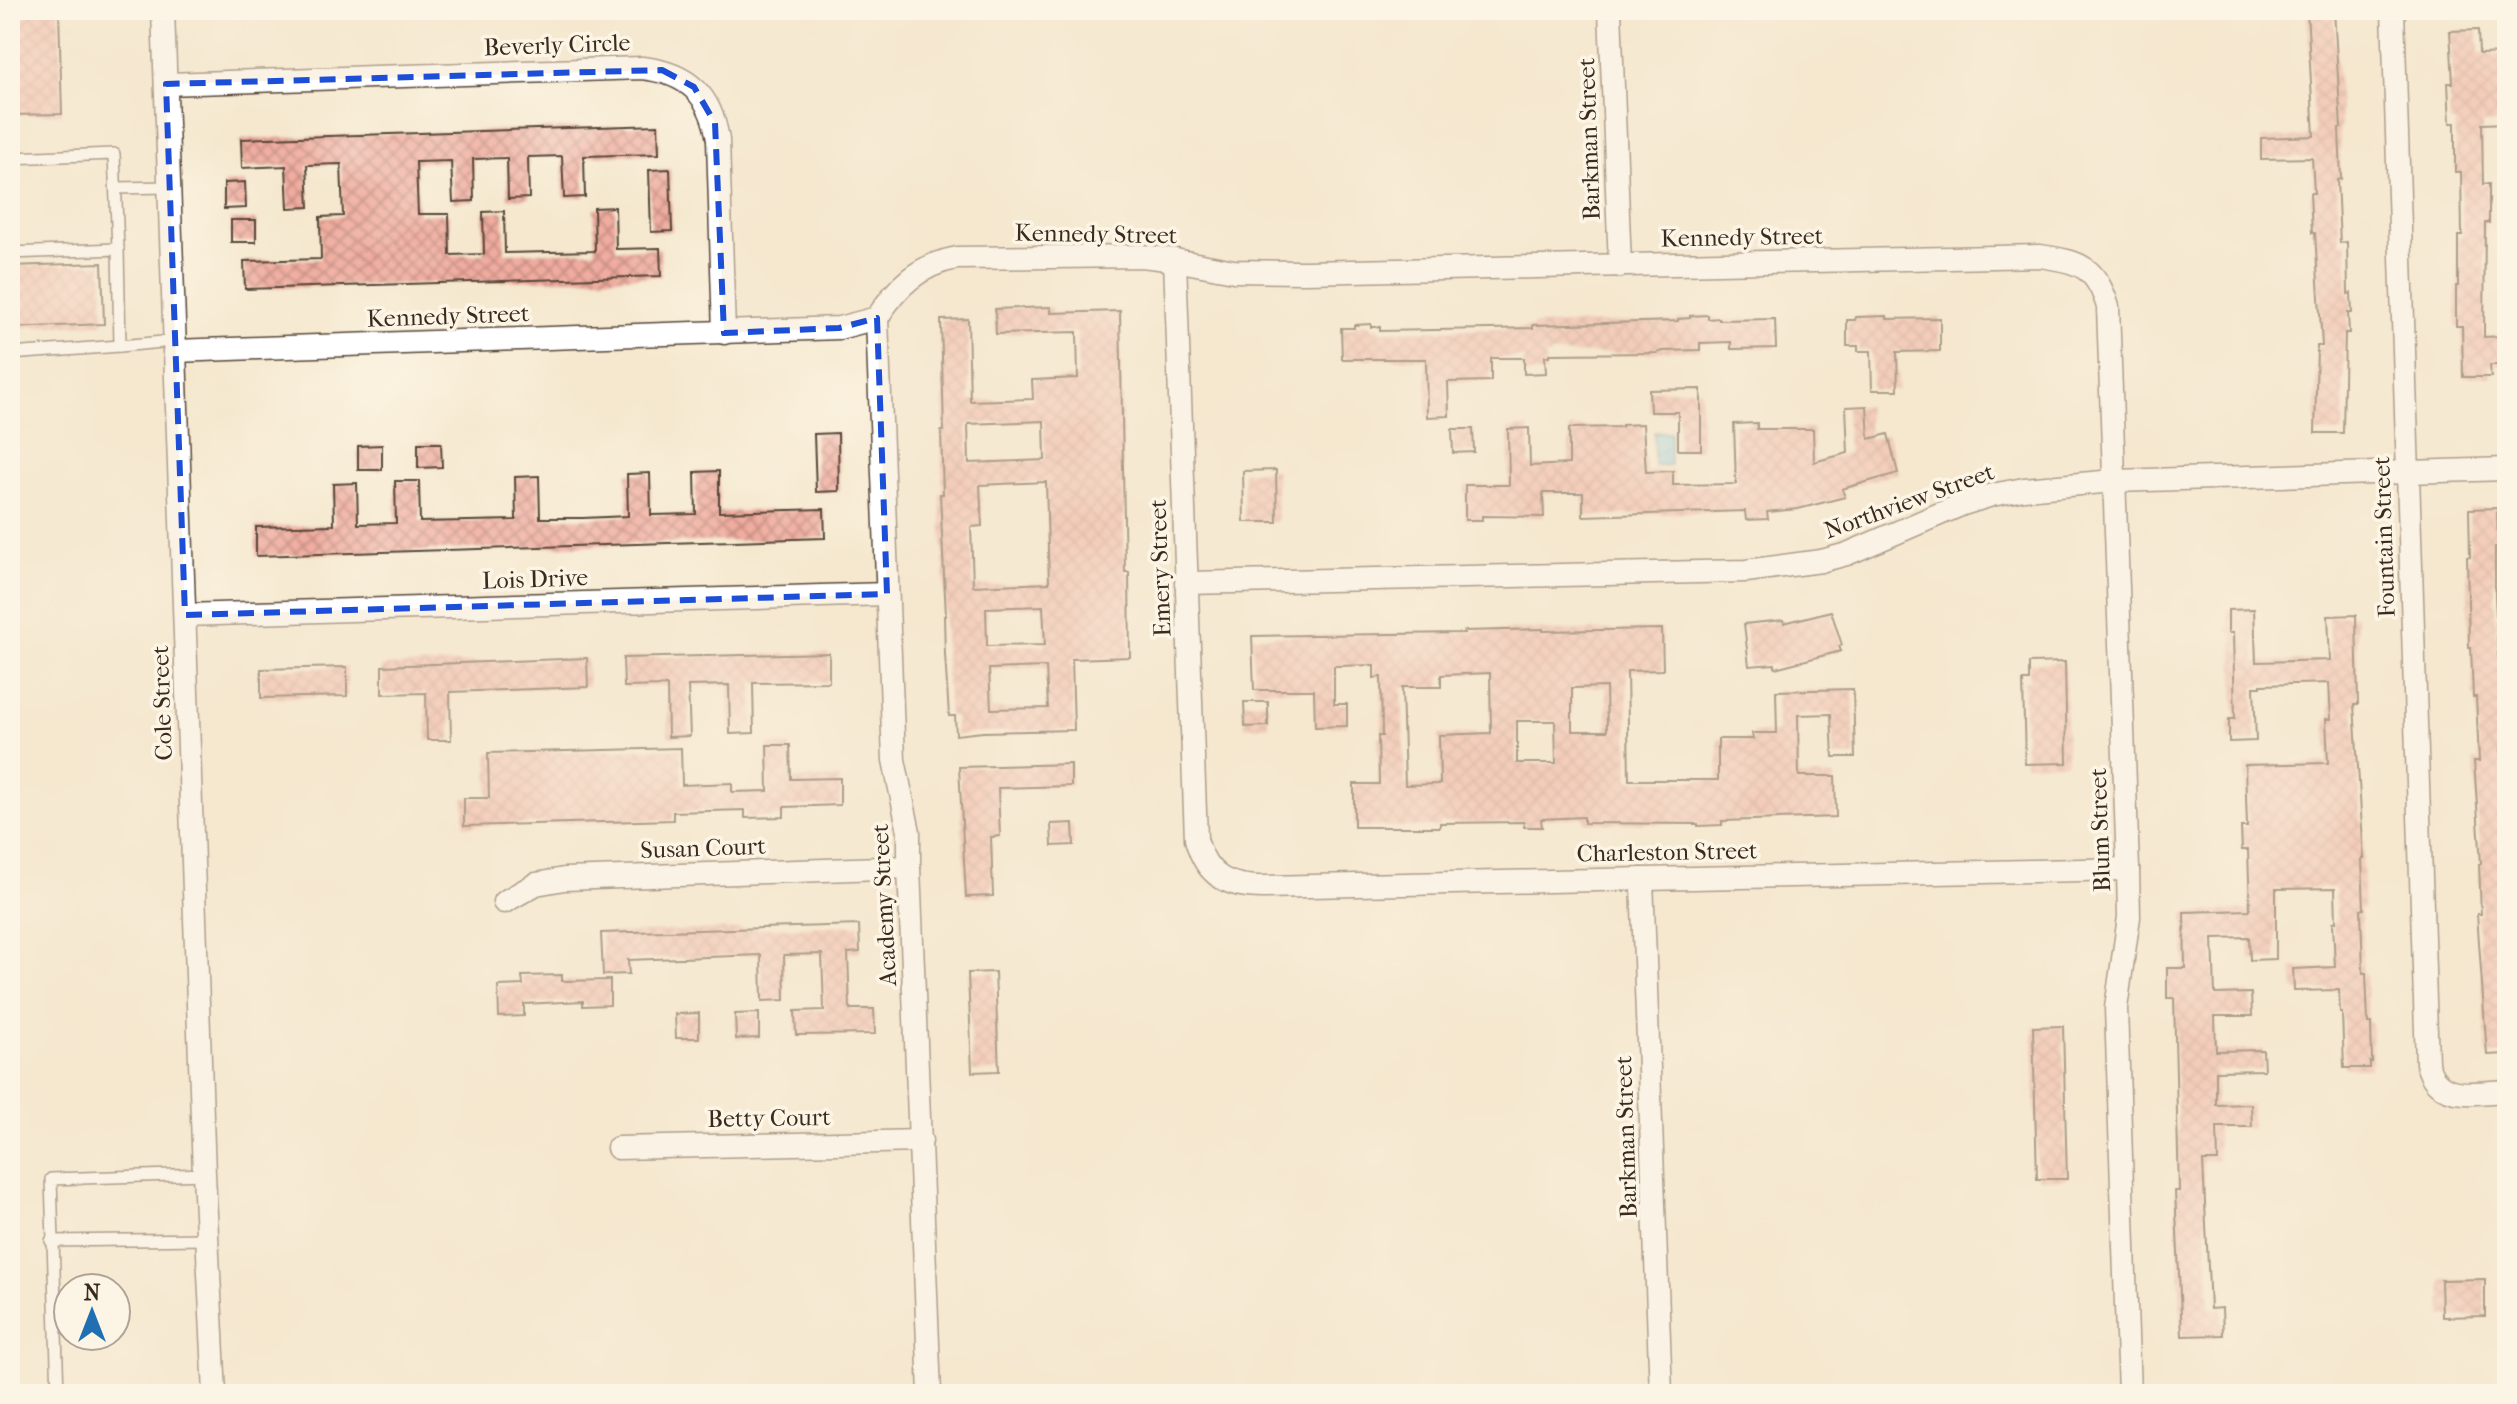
<svg xmlns="http://www.w3.org/2000/svg" width="2517" height="1404" font-family="'IM FELL French Canon',serif">
<style>
.water{fill:url(#water-waves);stroke:#517782;stroke-width:2}
.building{fill:url(#building-cross-hatch);fill-rule:evenodd}
.lines{fill:none;stroke-linecap:round;stroke-linejoin:round}
.lane-casing{stroke:#574639;stroke-width:14}
.street-casing{stroke:#574639;stroke-width:25}
.lane{stroke:#fff;stroke-width:11}
.street{stroke:#fff;stroke-width:22}
.marked{fill:none;stroke:#1d4ed8;stroke-width:6;stroke-dasharray:16 10;stroke-linejoin:round}
.labels{text-anchor:middle;dominant-baseline:central;stroke-width:7;stroke-linejoin:round;paint-order:stroke}
.street-label{font-size:24px;fill:#3b2a1e;stroke:#fcf5e5}
</style>
<defs>
<pattern id="water-waves" width="16" height="10" patternUnits="userSpaceOnUse" patternTransform="scale(2)"><rect width="16" height="10" fill="#67c4e5"/><path d="M0 5q4-4 8 0t8 0" fill="none" stroke="#569fb9"/></pattern>
<pattern id="building-cross-hatch" width="8" height="8" patternUnits="userSpaceOnUse" patternTransform="scale(2)"><rect width="8" height="8" fill="#f0ac9f"/><path d="M0 0l8 8M0 8l8-8" fill="none" stroke="#c48c81"/></pattern>
</defs>
<rect width="100%" height="100%" fill="#fcf5e5"/>
<filter id="ink" filterUnits="userSpaceOnUse"><feTurbulence type="fractalNoise" baseFrequency=".0125" numOctaves="2"/><feDisplacementMap in="SourceGraphic" scale="16" xChannelSelector="R" yChannelSelector="G"/><feConvolveMatrix kernelMatrix="1 2 1 2 8 2 1 2 1" color-interpolation-filters="sRGB"/></filter>
<filter id="wash" filterUnits="userSpaceOnUse"><feTurbulence type="fractalNoise" baseFrequency=".006" numOctaves="4" result="noise"/><feDisplacementMap in="SourceGraphic" scale="32" xChannelSelector="R" yChannelSelector="G"/><feGaussianBlur stdDeviation="1.8" result="paint"/><feColorMatrix in="noise" values="0 0 0 0 0 0 0 0 0 0 0 0 0 0 0 0 0 1.4 0 .05"/><feComposite in="paint" operator="in"/></filter>
<g filter="url(#wash)">
<rect width="100%" height="100%" fill="#f5e8cf"/>
<path class="water" d="M1654 432H1670V465L1654 466Z"/>
<g id="blocks">
<g class="building">
<path d="M10 10H59L62 114 10 115Z"/>
<path d="M2307 10H2334L2341 128H2339L2341 179 2337 180 2340 243 2347 242 2348 294 2351 293 2352 313H2348L2349 333H2345L2343 433H2315L2317 346H2322L2315 233H2312L2310 193H2314L2312 158 2261 159V138L2314 136Z"/>
<path d="M2478 30 2479 54 2507 53V123L2482 124 2483 184H2489V223H2485L2484 337 2504 336V365H2490L2491 377H2463L2462 326H2456V286H2458V236H2462L2461 172H2455V123H2450L2448 83H2453L2450 31Z"/>
<path d="M658 125 659 154 584 156 585 197 564 198 562 156 528 157 529 198 508 199 507 158 473 159 474 201 453 202 451 161 416 162 418 214H449L450 255 484 254 483 212 504 211 505 253 595 251 594 208 615 207 616 249 660 248 661 276 245 289 244 261 321 259 320 217 343 216 341 164 307 165 309 207 288 208 286 166 242 168 241 139Z"/>
<path d="M670 169 672 231 651 232 649 170Z"/>
<path d="M245 182 246 208 224 209V183Z"/>
<rect x="231" y="220" width="25" height="22"/>
<path d="M102 263 104 324 10 328V266Z"/>
<path d="M1051 307V313L1120 311 1125 572H1129L1130 657 1072 659 1074 730 983 732 956 735 955 716H949L945 655 944 616H946L940 494H943L941 431H944L941 320 968 319 970 401 1033 399 1032 380 1078 378 1077 332 996 334 995 309ZM1044 421 1045 460 969 463 968 424ZM1046 482 1049 583 973 586 971 527 982 526 980 485ZM1043 606 1045 645 987 646 986 608ZM1046 667 1048 708 991 709 989 669Z"/>
<path d="M1708 315V319L1719 318V320L1775 319 1776 348 1735 349H1731V342L1700 343V350L1663 351 1657 353 1550 354V356H1545L1546 373 1524 374V358H1491V381L1448 382 1449 416 1427 417 1426 359H1342L1341 328H1354V325L1371 324V327H1380V331L1490 329 1533 328V325L1678 321V319L1690 318V316Z"/>
<path d="M1887 316V319L1940 318V351L1897 352 1898 390H1872L1871 351H1858V346H1847V320H1855L1856 317Z"/>
<path d="M1701 389V450H1678V412H1650L1649 390Z"/>
<path d="M1867 406 1869 439 1888 434 1898 473 1842 489 1845 497 1798 509 1767 512 1768 519 1746 520 1745 511 1583 516V493H1543L1544 517 1482 516V520H1465V485H1509L1508 429 1529 428 1530 466 1569 464V428L1622 427V425L1643 424 1646 472 1673 471V485L1736 484 1734 424 1757 423V429H1813L1814 462 1848 453 1846 407Z"/>
<path d="M1452 429H1473L1474 452 1453 453Z"/>
<path d="M838 433 839 491 816 492 814 434Z"/>
<path d="M418 443H441L442 467 418 468Z"/>
<path d="M382 445V470H358V446Z"/>
<path d="M1276 470 1277 522H1244L1243 471Z"/>
<path d="M719 471V512L824 509 825 538 256 556V527L334 525 333 484 357 483 358 524 396 523 395 481H419L420 522 516 520 515 477 539 476 540 518H583L628 516 627 474 650 473 651 515 696 514 695 472Z"/>
<path d="M2497 508 2498 547H2495V595L2498 657H2500L2502 709H2505L2506 748H2501L2504 811H2507V902H2505L2507 1054 2487 1055 2477 914H2481L2479 864H2481L2474 761H2479L2476 697H2473L2471 647H2469L2467 557 2470 556 2469 509Z"/>
<path d="M2254 609 2256 662 2330 660 2328 616 2356 615 2358 705H2354L2364 859H2362L2364 909 2361 910 2363 973H2366L2368 1023H2371L2372 1062H2370V1068H2344L2342 1013H2340L2339 990 2294 991 2293 969 2335 967 2333 922H2336L2335 888 2276 889V959L2250 960 2249 937 2213 938 2215 994 2251 993 2252 1016H2215L2216 1051 2263 1050 2264 1070 2216 1071V1105L2251 1104 2252 1127H2217L2218 1161H2203L2210 1309 2222 1308 2223 1335 2182 1336 2175 1191H2179L2174 998H2167V968H2185L2184 912 2250 910 2248 850H2242L2241 827H2247L2245 765 2328 763 2326 719H2331L2329 683 2261 685V687H2254L2256 741 2229 742V719H2235L2233 633H2228V610Z"/>
<path d="M1831 611 1842 645 1839 646 1841 651 1775 668V664L1749 666 1744 624 1783 620 1784 623Z"/>
<path d="M1543 629V631L1662 629 1663 670 1627 671 1629 780H1718V739H1753L1752 733H1777L1776 691 1853 689 1855 757H1833L1831 714 1798 715 1799 776H1835L1836 817 1722 821V825L1698 826V824L1584 823V817L1541 819 1542 827H1524V822L1440 823V827H1354V784H1379L1378 736H1382L1381 677 1374 678V665L1334 666V704H1347V726L1315 727 1314 690H1254L1252 636 1464 633V631ZM1490 673 1491 733 1439 735 1440 784 1405 785 1402 687H1441V675ZM1606 687 1607 731H1572V688ZM1517 721H1555L1556 763H1517Z"/>
<path d="M829 653V682L753 683 754 733 730 734 729 685 688 686 690 736 668 737 667 686 624 687 623 658Z"/>
<path d="M587 658 588 687 450 692 451 740H427L426 693 382 694V666Z"/>
<path d="M2065 662 2067 763 2025 764 2023 681H2029V663Z"/>
<path d="M347 667V696L261 698V669Z"/>
<path d="M1244 702H1268V726L1245 727Z"/>
<path d="M767 745H790L791 779 840 778V805L784 807V817L745 818V810L673 812V820L464 826V798H489L488 753 681 748 682 785 732 783V792L768 791Z"/>
<path d="M1071 764V786L998 788 1000 836 991 837 993 896 966 897 959 767Z"/>
<path d="M1073 823 1074 845 1052 846 1051 824Z"/>
<path d="M859 925 860 952 848 953 850 1009H874L875 1034 796 1035 795 1011 824 1010 822 954 784 955 785 1000 762 1001 761 955 628 960 629 974 603 975 601 933Z"/>
<path d="M995 972 999 1071 972 1072 968 973Z"/>
<path d="M562 975V981L610 980V1005L583 1006V1001L524 1004V1016L499 1017 498 986 523 985 522 976Z"/>
<path d="M699 1013V1038H676L675 1014Z"/>
<path d="M759 1013V1038L736 1039 735 1014Z"/>
<path d="M2063 1026 2067 1179H2037L2033 1027Z"/>
<path d="M2485 1279V1316L2442 1317 2441 1280Z"/>
</g>
</g>
</g>
<g filter="url(#ink)">
<use href="#blocks" fill-opacity="0" stroke="#574639" stroke-width="2"/>
<g class="lines">
<defs>
<g id="lane">
<path d="M10 158 114 154 118 249"/>
<path d="M116 188 169 187"/>
<path d="M10 253 118 249 120 346 10 354"/>
<path d="M120 346 173 341"/>
<path d="M51 1241 207 1239"/>
<path d="M58 1394 51 1179 204 1174"/>
</g>
<g id="street">
<path d="M163 10 204 1174 215 1394"/>
<path d="M1610 10 1620 266"/>
<path d="M2393 10 2427 1063C2436 1103 2476 1092 2507 1091"/>
<path d="M166 84 642 68C688 73 711 95 718 140L724 333"/>
<path d="M1175 260 1196 839C1206 876 1227 887 1263 887L2128 869"/>
<path d="M877 318 894 760 909 832V867L930 1394"/>
<path d="M174 351 839 328 877 318C897 286 919 265 957 258L1142 256 1175 260 1234 271 1305 272 2040 256C2080 262 2096 266 2108 307L2128 869 2129 917 2116 1008 2129 1394"/>
<path d="M1186 583 1746 571 1821 561 1847 554 1963 504 1992 495 2024 489 2114 481 2507 469"/>
<path d="M185 615 887 594"/>
<path d="M1642 879 1661 1394"/>
<path d="M504 902 536 884 564 879 909 867"/>
<path d="M618 1148 921 1141"/>
</g>
</defs>
<use href="#lane" class="lane-casing"/>
<use href="#street" class="street-casing"/>
<use href="#lane" class="lane"/>
<use href="#street" class="street"/>
</g>
</g>
<path d="M0 0H2517V1404H0ZM662 70 694 87 715 123 724 333 839 328 877 318 887 594 185 615 166 84Z" fill="#f5e8cf" fill-opacity=".55" fill-rule="evenodd"/>
<path class="marked" d="M662 70 694 87 715 123 724 333 839 328 877 318 887 594 185 615 166 84Z"/>
<g class="labels">
<g class="street-label">
<text transform="translate(557 45) rotate(-2)">Beverly Circle</text>
<text transform="translate(1589 139) rotate(-92)">Barkman Street</text>
<text transform="translate(1096 234) rotate(1)">Kennedy Street</text>
<text transform="translate(1742 237) rotate(-1)">Kennedy Street</text>
<text transform="translate(448 316) rotate(-2)">Kennedy Street</text>
<text transform="translate(1909 501) rotate(-20)">Northview Street</text>
<text transform="translate(2384 537) rotate(-92)">Fountain Street</text>
<text transform="translate(1160 568) rotate(-92)">Emery Street</text>
<text transform="translate(535 579) rotate(-2)">Lois Drive</text>
<text transform="translate(162 703) rotate(-92)">Cole Street</text>
<text transform="translate(2100 830) rotate(-92)">Blum Street</text>
<text transform="translate(703 848) rotate(-2)">Susan Court</text>
<text transform="translate(1667 852) rotate(-1)">Charleston Street</text>
<text transform="translate(884 905) rotate(-93)">Academy Street</text>
<text transform="translate(769 1118) rotate(-1)">Betty Court</text>
<text transform="translate(1626 1137) rotate(-92)">Barkman Street</text>
</g>
</g>
<rect width="2517" height="1404" fill="none" stroke="#fcf5e5" stroke-width="40"/>
<g transform="translate(92 1312)"><circle r="38" fill="#fcf5e5" stroke="#afa495" stroke-width="2"/>
<path d="M0-6L14 30L0 20L-14 30Z" fill="#1f6fb2"/>
<text y="-12" font-size="22" font-weight="bold" text-anchor="middle" fill="#3b2a1e">N</text>
</g>
</svg>
